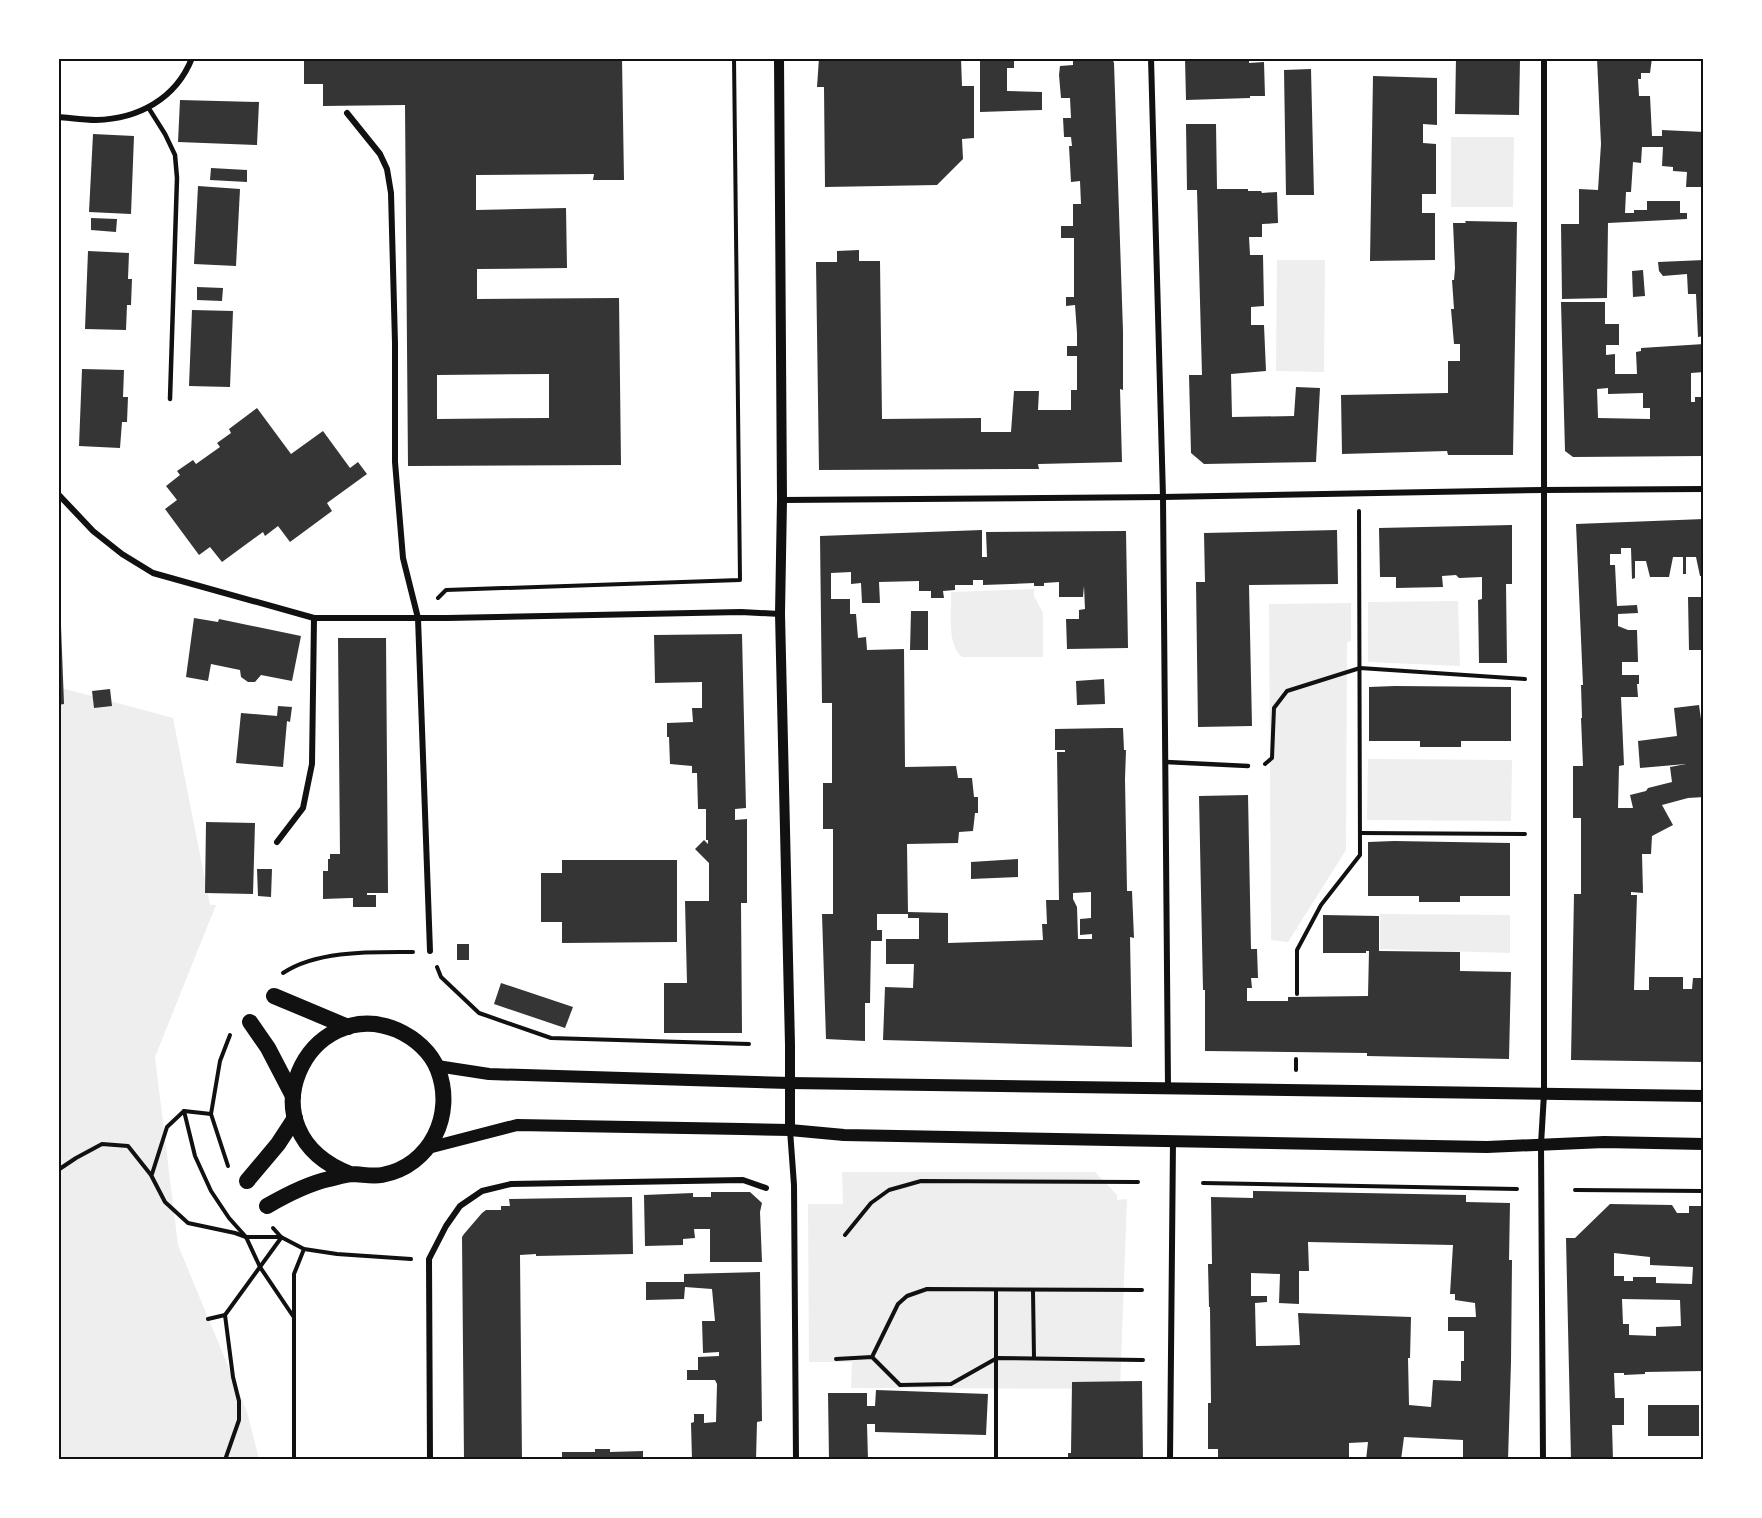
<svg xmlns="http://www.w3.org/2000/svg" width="1762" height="1518" font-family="'IBM Plex Serif',serif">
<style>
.green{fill:#eee}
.building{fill:#353535;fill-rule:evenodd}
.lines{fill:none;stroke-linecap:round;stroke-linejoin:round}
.path{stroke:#111;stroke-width:4}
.service{stroke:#111;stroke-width:4.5}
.minor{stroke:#111;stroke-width:6}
.tertiary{stroke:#111;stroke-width:10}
.secondary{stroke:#111;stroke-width:12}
.trunk{stroke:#111;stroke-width:16}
.neatline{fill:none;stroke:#111;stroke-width:2}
</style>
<rect width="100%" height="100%" fill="#fff"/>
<g class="green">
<path d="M1451 137H1514L1513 207H1451Z"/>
<path d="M1277 260H1325L1324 372 1276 371Z"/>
<path d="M1034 589V596L1043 613V657H962C946 643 952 612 951 592Z"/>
<path d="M1458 601 1460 666 1368 662V602Z"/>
<path d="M1351 603V641L1347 642 1346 850 1288 942 1271 940 1269 604Z"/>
<path d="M58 687 173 718 210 905H216L155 1057 178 1245 247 1412 259 1459H59Z"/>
<path d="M1368 759 1512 760 1511 821 1367 820Z"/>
<path d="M1380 914 1510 915V953L1380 949Z"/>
<path d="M842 1172H1095L1117 1195V1200L1127 1199 1120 1389 851 1388 852 1362H809L808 1204H843Z"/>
</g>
<g class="building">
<path d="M304 58H622L624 180H593L594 174 476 175V210L566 208 567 268 477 269V299L619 298 621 465 408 466 405 105 323 106V84H304ZM549 374V418L437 419V375Z"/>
<path d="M819 58H961L962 86H974V138L962 139 963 159 937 185 825 187 824 87H817Z"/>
<path d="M980 58H1014V68H1007V91L1042 92V110L980 112Z"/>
<path d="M1073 58H1112L1114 63 1123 331V390L1120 389 1122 462 1038 464 1039 469 819 470 816 262H837V251L859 250V261H880L882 419 981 418V432H1011L1014 391H1039L1038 410H1071V390H1077V356H1067V346H1077V333L1075 305 1066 306V297H1074V238H1061V226H1073V204H1081L1080 181 1071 182 1069 146H1072L1071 137H1064L1063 118H1071L1070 98H1061L1059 75 1060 66 1073 65Z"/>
<path d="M1185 58H1249V63L1264 62 1265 96H1250V98L1186 100Z"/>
<path d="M1456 58H1520L1519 115 1455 114Z"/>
<path d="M1597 58H1652L1650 73H1641V79H1638L1639 96H1650L1652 136H1662V130L1704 132 1702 187H1686L1687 172 1673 171V167L1662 166 1663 147H1642L1641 163 1633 162 1631 192H1626L1625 213H1634V210H1647V201H1680V213H1687V219L1608 223 1607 298 1562 299 1561 224H1579V189L1598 190 1601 144Z"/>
<path d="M1311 69 1314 195H1286L1284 70Z"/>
<path d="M1373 76 1437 78V125L1423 124V143L1436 144V194H1422V213H1435V260L1370 261Z"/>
<path d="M180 100 259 102 257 145 178 142Z"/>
<path d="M1186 124H1216L1217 189H1248V191H1261L1262 193 1277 192 1278 223 1262 224V237H1249L1250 255H1263L1264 306 1251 307V325H1264L1266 371 1231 374 1232 417 1294 416 1296 387 1320 388 1316 462 1204 464 1191 453 1189 375H1202L1197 190H1187Z"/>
<path d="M93 134 134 136 131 214 89 212Z"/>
<path d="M211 168 247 170V182L210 180Z"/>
<path d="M198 186 240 189 236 266 194 264Z"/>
<path d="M91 218 117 219 116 232 91 230Z"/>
<path d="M1465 221 1517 222 1513 455H1448L1447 451 1342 454 1341 395 1448 393V361H1460V344H1454L1451 309H1454L1452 280H1454L1455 268 1453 223H1466Z"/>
<path d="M88 251 129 253 128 279H132L131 305H127L126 330 85 329Z"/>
<path d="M1704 260V336L1698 337 1696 294H1688L1687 274 1663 276 1659 271 1658 262Z"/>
<path d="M1643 270 1645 296 1633 297 1632 271Z"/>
<path d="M197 287 223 288 222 301 197 300Z"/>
<path d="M1561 302H1605V324H1619V345H1606V355L1615 354V374H1637L1636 352 1641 351V348L1704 344V372L1691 373V402H1695V397H1704V456L1573 457 1565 451ZM1608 388V394L1643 393V408H1650V419L1598 418 1597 389Z"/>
<path d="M192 310 233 311 230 387 189 386Z"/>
<path d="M82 369 124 370 123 397H128L127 422H122L120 448 79 446Z"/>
<path d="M257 408 291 454 323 431 350 468 358 462 367 474 327 503 332 511 290 542 278 526 265 536 263 532 222 562 210 547 199 555 165 509 177 500 166 486 180 475 177 471 193 460 196 464 220 447 217 443 231 433 229 429Z"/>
<path d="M1704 519V576H1700L1696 557H1686V574H1683V557H1673L1669 577H1650L1646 561H1635V578L1632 579 1631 548H1621V554H1610V565H1615L1617 606 1637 605 1638 613 1618 614V626L1628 630H1637L1638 662H1622V675H1639V684H1637L1638 697H1621L1624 765 1619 766 1618 808H1633L1630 795 1646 791 1648 788 1672 782 1670 767 1686 764 1640 768 1638 741 1677 736 1674 708 1699 705 1704 740V797L1688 798 1662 805 1673 825 1652 836 1651 854H1642L1643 893 1631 892V895H1637L1634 990H1649V977H1683V989H1692L1693 978H1704V1062L1571 1060 1574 894H1581V818H1573V766H1583L1581 718H1582L1581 685H1583L1576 524Z"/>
<path d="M1512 525V584H1506L1507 663H1479L1478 600 1482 599V577L1459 578 1456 575 1442 576 1443 587 1396 588V577H1380L1379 528Z"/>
<path d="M982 530V557H987L986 532 1126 531 1128 648 1067 649 1066 619H1079V610L1085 609 1084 586 1083 597H1059V582L1044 583V586H1034V583L983 585V580H973V585H955V590L943 591 944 598H931V591H919V581L879 582 880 603H862L861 583 851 584V572L831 573V599H850V614H856L858 638 866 637 867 650 904 649 905 767 956 766 958 778H972L974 797H978V813H975L973 831 959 832 958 843 907 844 908 914H877V930H882V941H871L870 1003H865V1041L826 1039 822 914H833V829H823V783H832V703H822L820 536Z"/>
<path d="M1337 530 1338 584 1249 585 1252 726 1198 727 1196 582H1205L1204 533Z"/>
<path d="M1688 597H1704V650H1689Z"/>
<path d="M911 611H928V650H910Z"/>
<path d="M194 618 218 622 219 619 301 636 292 681 261 675 255 682H248L241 677 240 670 211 664 208 681 186 677Z"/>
<path d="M58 626H61L64 704 58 705Z"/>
<path d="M742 634 746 808 735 809V820L747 819V903H741L742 1033H664V983H687L685 901H709V863L695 849 704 840 708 844V840H706V809H698L697 773H692V766L670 764 669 737H667V723L693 722 692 708H702V682L655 683 654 635Z"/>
<path d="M338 638H386L388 893H367V895H376V907H353V898H351L323 899V871H328V859H330V854H340Z"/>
<path d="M1104 679 1105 704 1077 705 1076 681Z"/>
<path d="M1395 686 1511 687V741H1461V747H1420V741H1369V687Z"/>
<path d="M110 689 112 706 94 708 92 691Z"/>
<path d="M278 706 292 707 290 722 287 721 283 767 236 763 241 713 277 716Z"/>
<path d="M1111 728H1123L1124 750H1126L1125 779 1127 891H1132L1134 938 1130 937 1132 1047 883 1040 885 987 913 988 914 964H886V939H919V918H908V912L948 913V943L1043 940 1042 924H1047L1046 900H1059L1057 752H1065V750H1055V729ZM1091 892V918L1080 919V935L1092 934V939H1078L1077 907 1073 899V893Z"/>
<path d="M1248 795 1251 949H1257L1258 978H1251L1252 988H1247V1001H1288V997L1368 996 1369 951H1366V953H1323V915L1379 916V951L1460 952V971L1511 972 1509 1059 1367 1056V1053L1205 1051V990H1203L1199 796Z"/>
<path d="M206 822 255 823 253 894 205 893Z"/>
<path d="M1394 841 1510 843V896H1460V902H1419V896H1368V842Z"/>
<path d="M1018 859V877L971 879V862Z"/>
<path d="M562 860H677V942L562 943V922H541V873H562Z"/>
<path d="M257 869H272L271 897 258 896Z"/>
<rect x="457" y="944" width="12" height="16"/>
<path d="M501 983 573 1007 565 1028 494 1004Z"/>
<path d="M1253 1191 1466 1195V1202L1510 1203 1509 1260H1512L1511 1362 1508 1460H1463V1440L1404 1437 1401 1460H1366L1368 1442 1349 1443V1460H1218V1449H1208V1403H1211L1210 1307H1209L1208 1264H1212L1211 1197 1253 1198ZM1308 1242 1453 1245 1450 1294H1455V1300L1475 1303 1476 1317H1448V1331H1464V1361H1461V1381L1433 1380 1431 1407 1409 1405 1408 1358H1410L1411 1317 1298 1313 1300 1345 1256 1346 1255 1303 1267 1302V1296H1251V1273L1280 1274 1279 1303 1299 1304V1271H1309Z"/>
<path d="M711 1192H750L762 1203 760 1212 762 1262H710V1229H694L695 1238 683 1239V1245L645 1246 644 1195 693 1193V1197H711Z"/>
<path d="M632 1197 633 1254 536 1256V1254L520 1255 522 1460H464L462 1237 464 1234 482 1213 486 1210H501V1206H510L509 1199Z"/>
<path d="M1610 1204 1672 1205 1677 1213H1689V1206H1704V1371L1645 1372V1374L1624 1375V1373H1614L1615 1398H1624V1425H1612L1613 1460H1571L1566 1238H1575ZM1614 1253 1650 1257V1265L1693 1267 1692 1284 1656 1283V1277H1633V1281H1624V1276H1614ZM1622 1299 1680 1300 1681 1326 1656 1327V1336L1629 1335V1324H1623Z"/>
<path d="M760 1272 762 1421 757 1422 756 1460H692L691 1423 694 1422V1414H704V1423L716 1422 717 1384 715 1380H687V1370H698V1357L719 1356V1352L703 1353 702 1321H715L712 1289 685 1287 684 1299 646 1300V1282H684V1274Z"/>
<path d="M1142 1381 1143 1460H1068V1453H1071L1072 1382Z"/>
<path d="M876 1390 988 1394 986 1435 875 1432V1424H867L868 1460H829L828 1393H867V1406H875Z"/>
<rect x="1648" y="1405" width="51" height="31"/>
<path d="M595 1449H610V1452L643 1451V1460H562V1452H595Z"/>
</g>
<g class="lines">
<g class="path">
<path d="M438 598 446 590 740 580 734 58"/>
<path d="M1265 764 1272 758 1274 708 1287 691 1360 668 1525 679"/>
<path d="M1360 833 1525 834"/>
<path d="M437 967 441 977 479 1013 551 1038 749 1044"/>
<path d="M283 973C317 950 372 952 413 952"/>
<path d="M1297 994V950L1321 905 1360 855 1359 511"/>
<path d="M1296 1070V1059"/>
<path d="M184 1111 195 1156 211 1191 229 1218 246 1237 260 1267 293 1316"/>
<path d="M228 1166 211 1114 220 1061 230 1035"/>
<path d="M58 1170 76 1158 102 1144 128 1146 151 1175 165 1202 188 1223 235 1233 246 1237H281"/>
<path d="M152 1174 167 1127 184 1111 211 1114"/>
<path d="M1203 1183 1517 1189"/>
<path d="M1575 1190 1704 1191"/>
<path d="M273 1228 281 1237 304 1249 337 1254 411 1259"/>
<path d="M845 1235 871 1203 889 1190 921 1181 1138 1182"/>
<path d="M1033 1291 1034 1358"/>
<path d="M225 1315 233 1377 239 1401V1420L225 1460"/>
<path d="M208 1319 225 1315 281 1238"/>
<path d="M872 1357 898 1304 907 1296 927 1289 1142 1290"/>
<path d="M836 1359 872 1357 900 1385 951 1384 997 1358 1143 1360"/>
<path d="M294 1460V1274L304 1249"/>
<path d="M996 1460V1291"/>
</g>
<g class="service">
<path d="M148 107 165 134 175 155 177 178 170 399"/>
<path d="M1166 762 1248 766"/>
</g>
<g class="minor">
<path d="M1151 58 1163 497 1168 1087"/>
<path d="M58 79V80"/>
<path d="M347 113 380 154 387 169 391 193 395 343V462L403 558 418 618 430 951"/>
<path d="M58 117C71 118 84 120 96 120 138 119 176 99 192 58"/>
<path d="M58 494 93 531 122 554 153 573 314 618H447L741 612 780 614"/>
<path d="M782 500 1163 497 1543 490 1704 489"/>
<path d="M277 842 303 808 312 764 314 618"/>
<path d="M790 1130 794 1185 796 1460"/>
<path d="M430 1460 429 1259 446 1226 460 1206 482 1191 511 1184 743 1180 766 1188"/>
<path d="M1170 1460 1173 1141"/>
<path d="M1543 1460 1541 1144 1544 1094V58"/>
</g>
<path class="tertiary" d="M779 58 782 500 780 614 790 1045V1130"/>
<g class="secondary">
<path d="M437 1066 489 1074 790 1083 1704 1096"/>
<path d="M428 1148 517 1125 742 1129 790 1130 844 1135 1487 1147 1604 1142 1704 1144"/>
</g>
<g class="trunk">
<path d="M274 996 348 1027"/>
<path d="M250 1022 268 1048 293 1096"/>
<path d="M247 1181 278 1144 295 1118"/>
<path d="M267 1206C286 1195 307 1184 329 1179 336 1177 344 1175 351 1174 362 1174 371 1177 382 1175 431 1166 455 1114 438 1070 431 1052 415 1038 397 1030 309 993 239 1131 350 1174"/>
</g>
</g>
<rect width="1762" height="1518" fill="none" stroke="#ffffff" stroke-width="120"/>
<rect x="60" y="60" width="1642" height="1398" class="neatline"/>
</svg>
